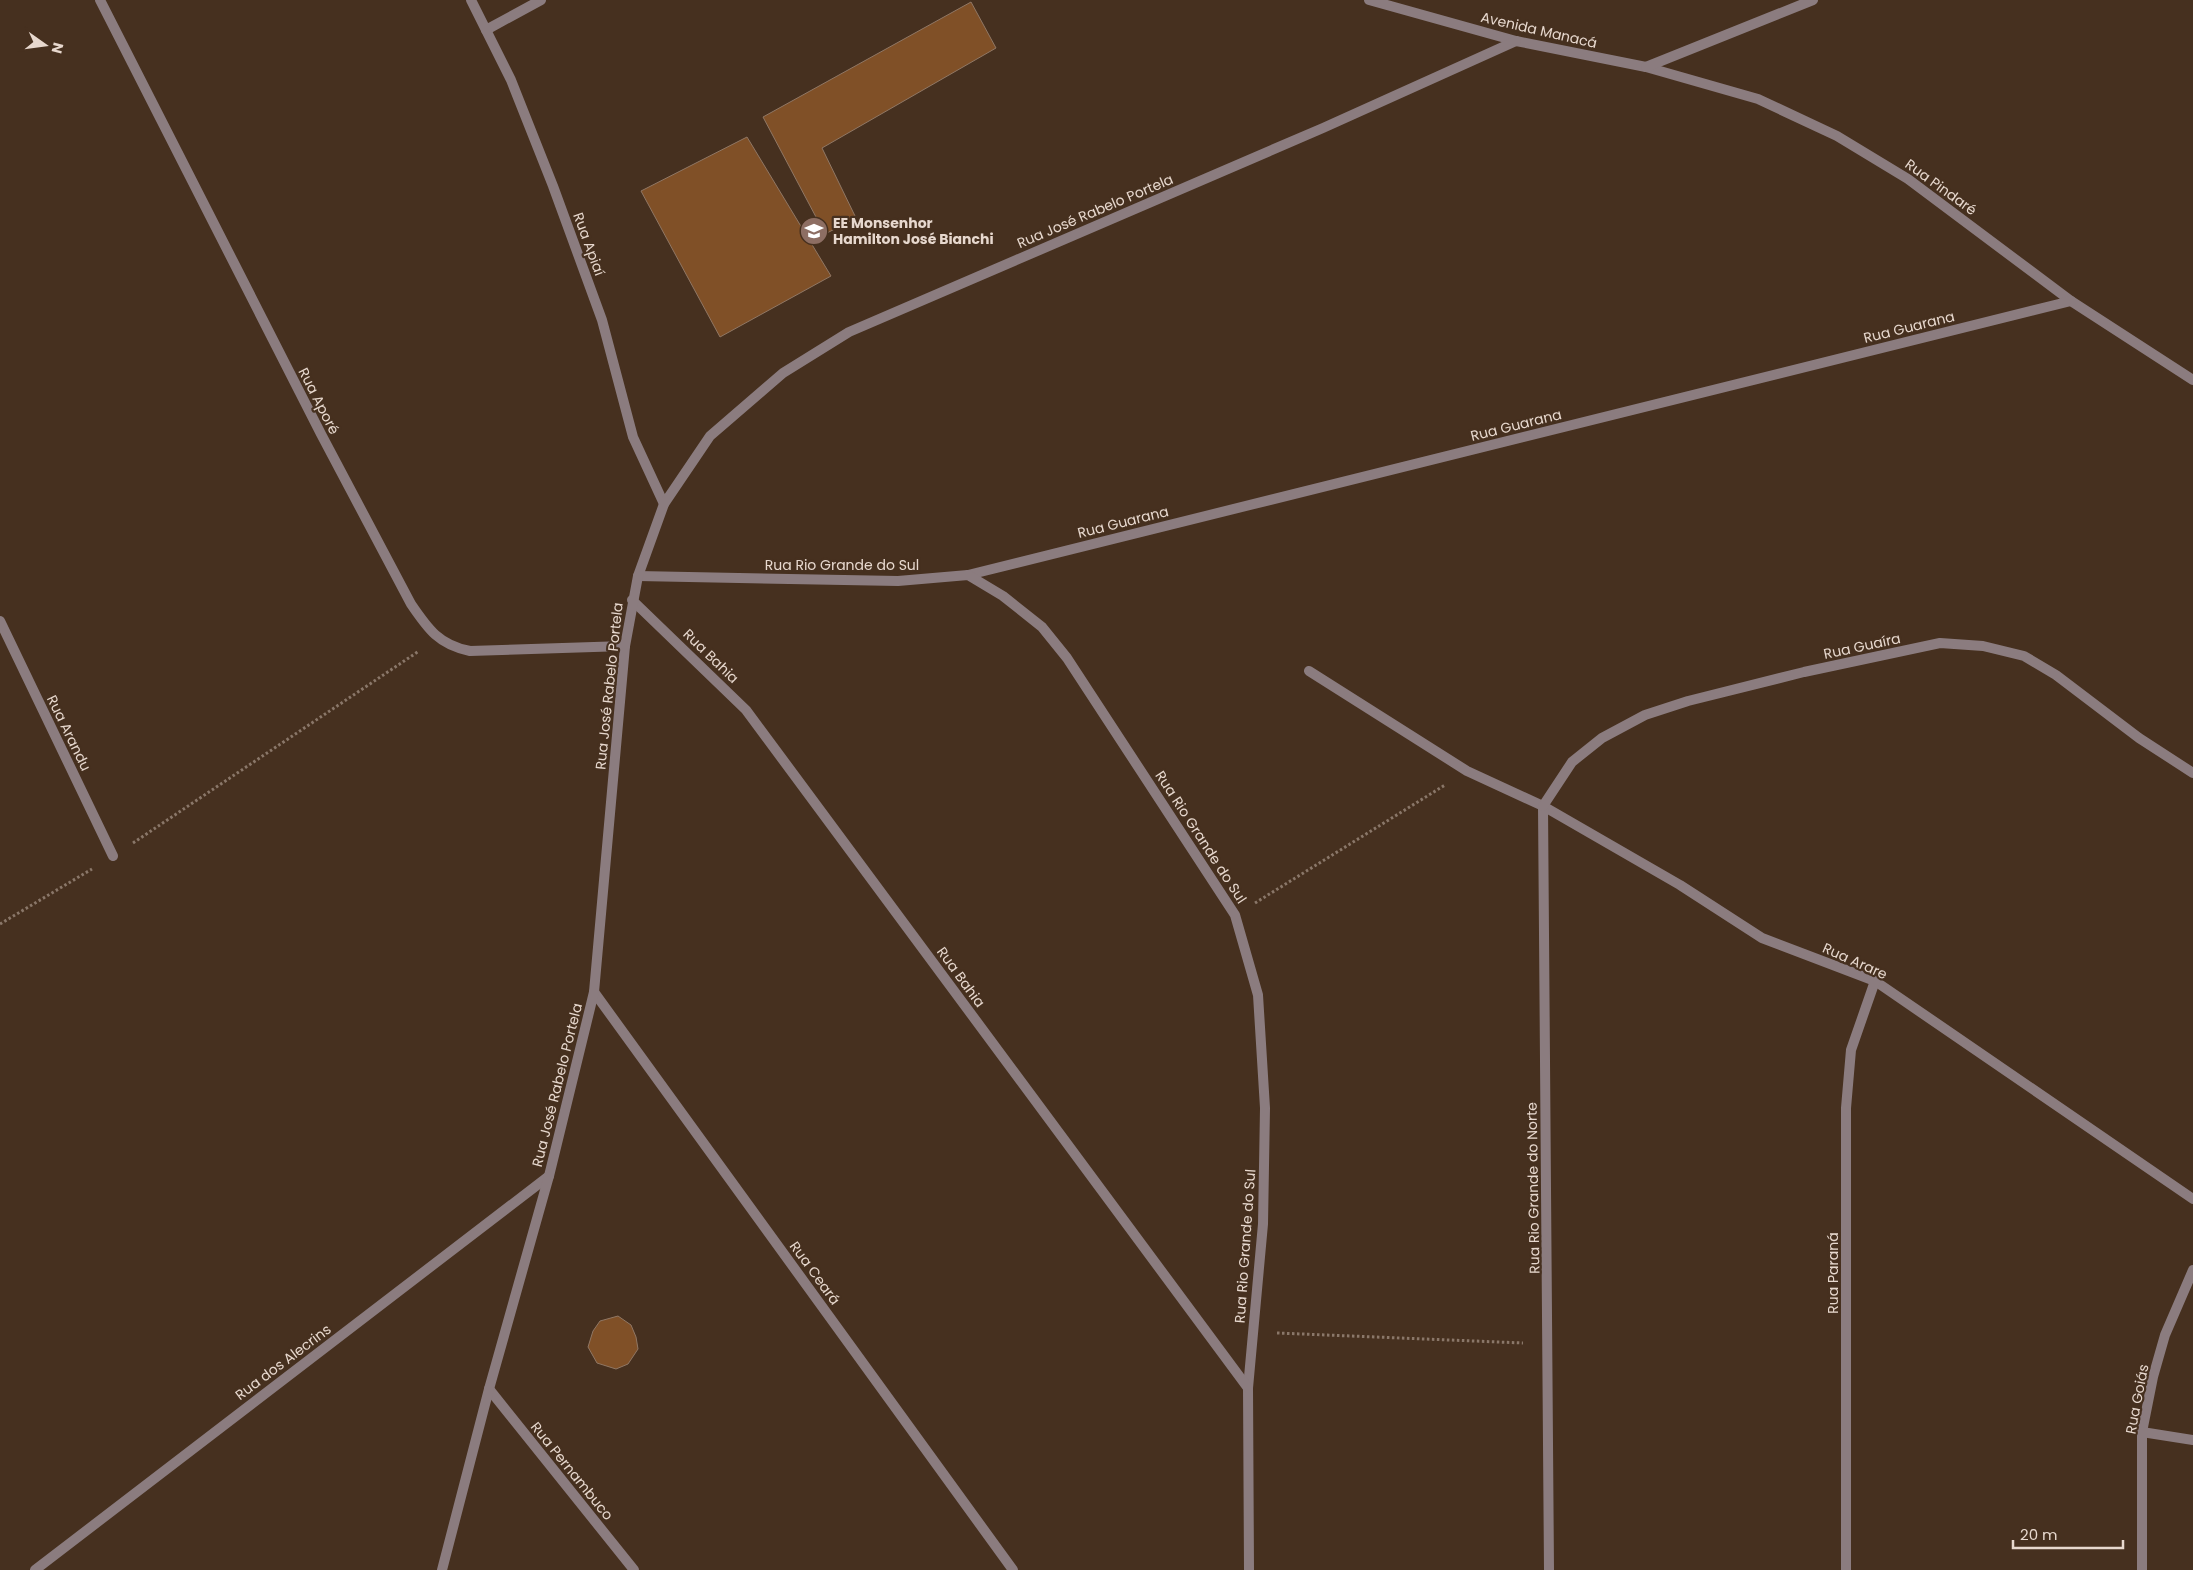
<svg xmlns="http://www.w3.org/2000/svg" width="2193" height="1570" font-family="Poppins,sans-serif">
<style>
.building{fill:#805027;stroke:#907764}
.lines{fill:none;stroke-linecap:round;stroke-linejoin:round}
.path{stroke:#8a7769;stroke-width:3;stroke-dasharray:2.5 2.5;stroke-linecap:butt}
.lane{stroke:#8b7c7f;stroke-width:10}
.street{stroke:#8b7c7f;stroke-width:10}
.labels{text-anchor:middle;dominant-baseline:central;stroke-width:4.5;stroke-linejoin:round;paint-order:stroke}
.street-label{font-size:14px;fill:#e7d8ce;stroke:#46301f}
.poi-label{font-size:14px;font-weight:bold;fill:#e7d8ce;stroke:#46301f;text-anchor:start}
</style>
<rect width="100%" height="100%" fill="#46301f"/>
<g class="building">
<path d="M971 2 996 48 822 148 856 218 825 234 763 117Z"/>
<path d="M747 137 831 276 720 337 641 191Z"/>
<path d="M618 1316 631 1325 636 1337 638 1349 628 1364 616 1369 597 1363 588 1347 593 1331 600 1321Z"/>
</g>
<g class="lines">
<g class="path">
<path d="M133 843 419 651"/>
<path d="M1255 903 1445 785"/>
<path d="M0 924 92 869"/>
<path d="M1277 1333 1523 1343"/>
</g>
<path class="lane" d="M486 30 541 0"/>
<g class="street">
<path d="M100 0 321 434 411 604C428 629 439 645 470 651L625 646"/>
<path d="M471 0 511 80 553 186 602 320 633 437 664 504"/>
<path d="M1369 0 1516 41 1646 67 1758 99 1837 136 1908 179 2071 301 2193 380"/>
<path d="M1646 67 1813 0"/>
<path d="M968 575 2071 301"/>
<path d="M638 576 898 581 968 575 1003 596 1042 627 1067 658 1235 915 1258 995 1265 1108 1263 1224 1248 1388 1249 1570"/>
<path d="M632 600 746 710 1248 1388"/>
<path d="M0 621 113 856"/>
<path d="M1309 671 1467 771 1543 806 1680 885 1762 938 1875 981 2193 1199"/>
<path d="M1543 806 1549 1570"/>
<path d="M1543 806 1572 762 1602 738 1645 715 1688 701 1804 672 1940 643 1983 646 2024 656 2056 675 2139 738 2193 773"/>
<path d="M594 992 1013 1570"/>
<path d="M489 1389 634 1570"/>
<path d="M2142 1432 2193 1440"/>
<path d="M35 1570 549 1176"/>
<path d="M442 1570 489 1389 549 1176 594 992 625 646 638 576 664 504 710 436 783 373 849 332 1323 128 1516 41"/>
<path d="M1846 1570V1108L1851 1050 1875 981"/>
<path d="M2142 1570V1432L2153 1377 2165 1335 2193 1270"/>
</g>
</g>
<defs>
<symbol id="school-disc" viewBox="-11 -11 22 22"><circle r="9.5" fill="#8d6e63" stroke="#46301f"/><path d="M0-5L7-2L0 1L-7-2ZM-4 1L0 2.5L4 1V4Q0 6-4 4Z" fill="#fff"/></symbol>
</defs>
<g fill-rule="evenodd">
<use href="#school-disc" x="798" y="215" width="32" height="32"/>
</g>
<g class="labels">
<g class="street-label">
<text transform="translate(1539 30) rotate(13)">Avenida Manacá</text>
<text transform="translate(1941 187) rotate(36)">Rua Pindaré</text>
<text transform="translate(1095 211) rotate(-23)">Rua José Rabelo Portela</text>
<text transform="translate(589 244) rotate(70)">Rua Apiaí</text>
<text transform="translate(1909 327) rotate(-14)">Rua Guarana</text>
<text transform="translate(319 401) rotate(63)">Rua Aporé</text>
<text transform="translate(1516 425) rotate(-14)">Rua Guarana</text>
<text transform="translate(1123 522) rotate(-14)">Rua Guarana</text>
<text x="842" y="565">Rua Rio Grande do Sul</text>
<text transform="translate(1862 646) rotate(-12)">Rua Guaíra</text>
<text transform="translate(711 656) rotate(44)">Rua Bahia</text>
<text transform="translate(609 686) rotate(-84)">Rua José Rabelo Portela</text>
<text transform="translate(69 733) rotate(64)">Rua Arandu</text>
<text transform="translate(1201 837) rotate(57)">Rua Rio Grande do Sul</text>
<text transform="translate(1855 961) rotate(24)">Rua Arare</text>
<text transform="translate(961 977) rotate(54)">Rua Bahia</text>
<text transform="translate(557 1085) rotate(-76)">Rua José Rabelo Portela</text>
<text transform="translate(1533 1188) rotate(-91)">Rua Rio Grande do Norte</text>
<text transform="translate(1245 1246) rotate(-86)">Rua Rio Grande do Sul</text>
<text transform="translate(815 1273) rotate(54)">Rua Ceará</text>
<text transform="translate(1833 1273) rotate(-90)">Rua Paraná</text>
<text transform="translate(283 1362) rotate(-37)">Rua dos Alecrins</text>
<text transform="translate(2137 1399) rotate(-79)">Rua Goiás</text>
<text transform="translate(572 1471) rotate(51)">Rua Pernambuco</text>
</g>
<g class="poi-label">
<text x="833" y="223">EE Monsenhor<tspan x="833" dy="16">Hamilton José Bianchi</tspan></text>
</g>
</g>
<g transform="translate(45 45) rotate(104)" stroke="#46301f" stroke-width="4" paint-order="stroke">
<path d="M0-4L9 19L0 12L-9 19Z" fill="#e7d8ce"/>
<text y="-8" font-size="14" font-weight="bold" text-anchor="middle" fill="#e7d8ce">N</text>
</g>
<path d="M2013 1540v8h110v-8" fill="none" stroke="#e7d8ce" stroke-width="2.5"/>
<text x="2020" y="1540" font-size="15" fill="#e7d8ce" stroke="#46301f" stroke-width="4" paint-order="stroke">20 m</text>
</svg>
